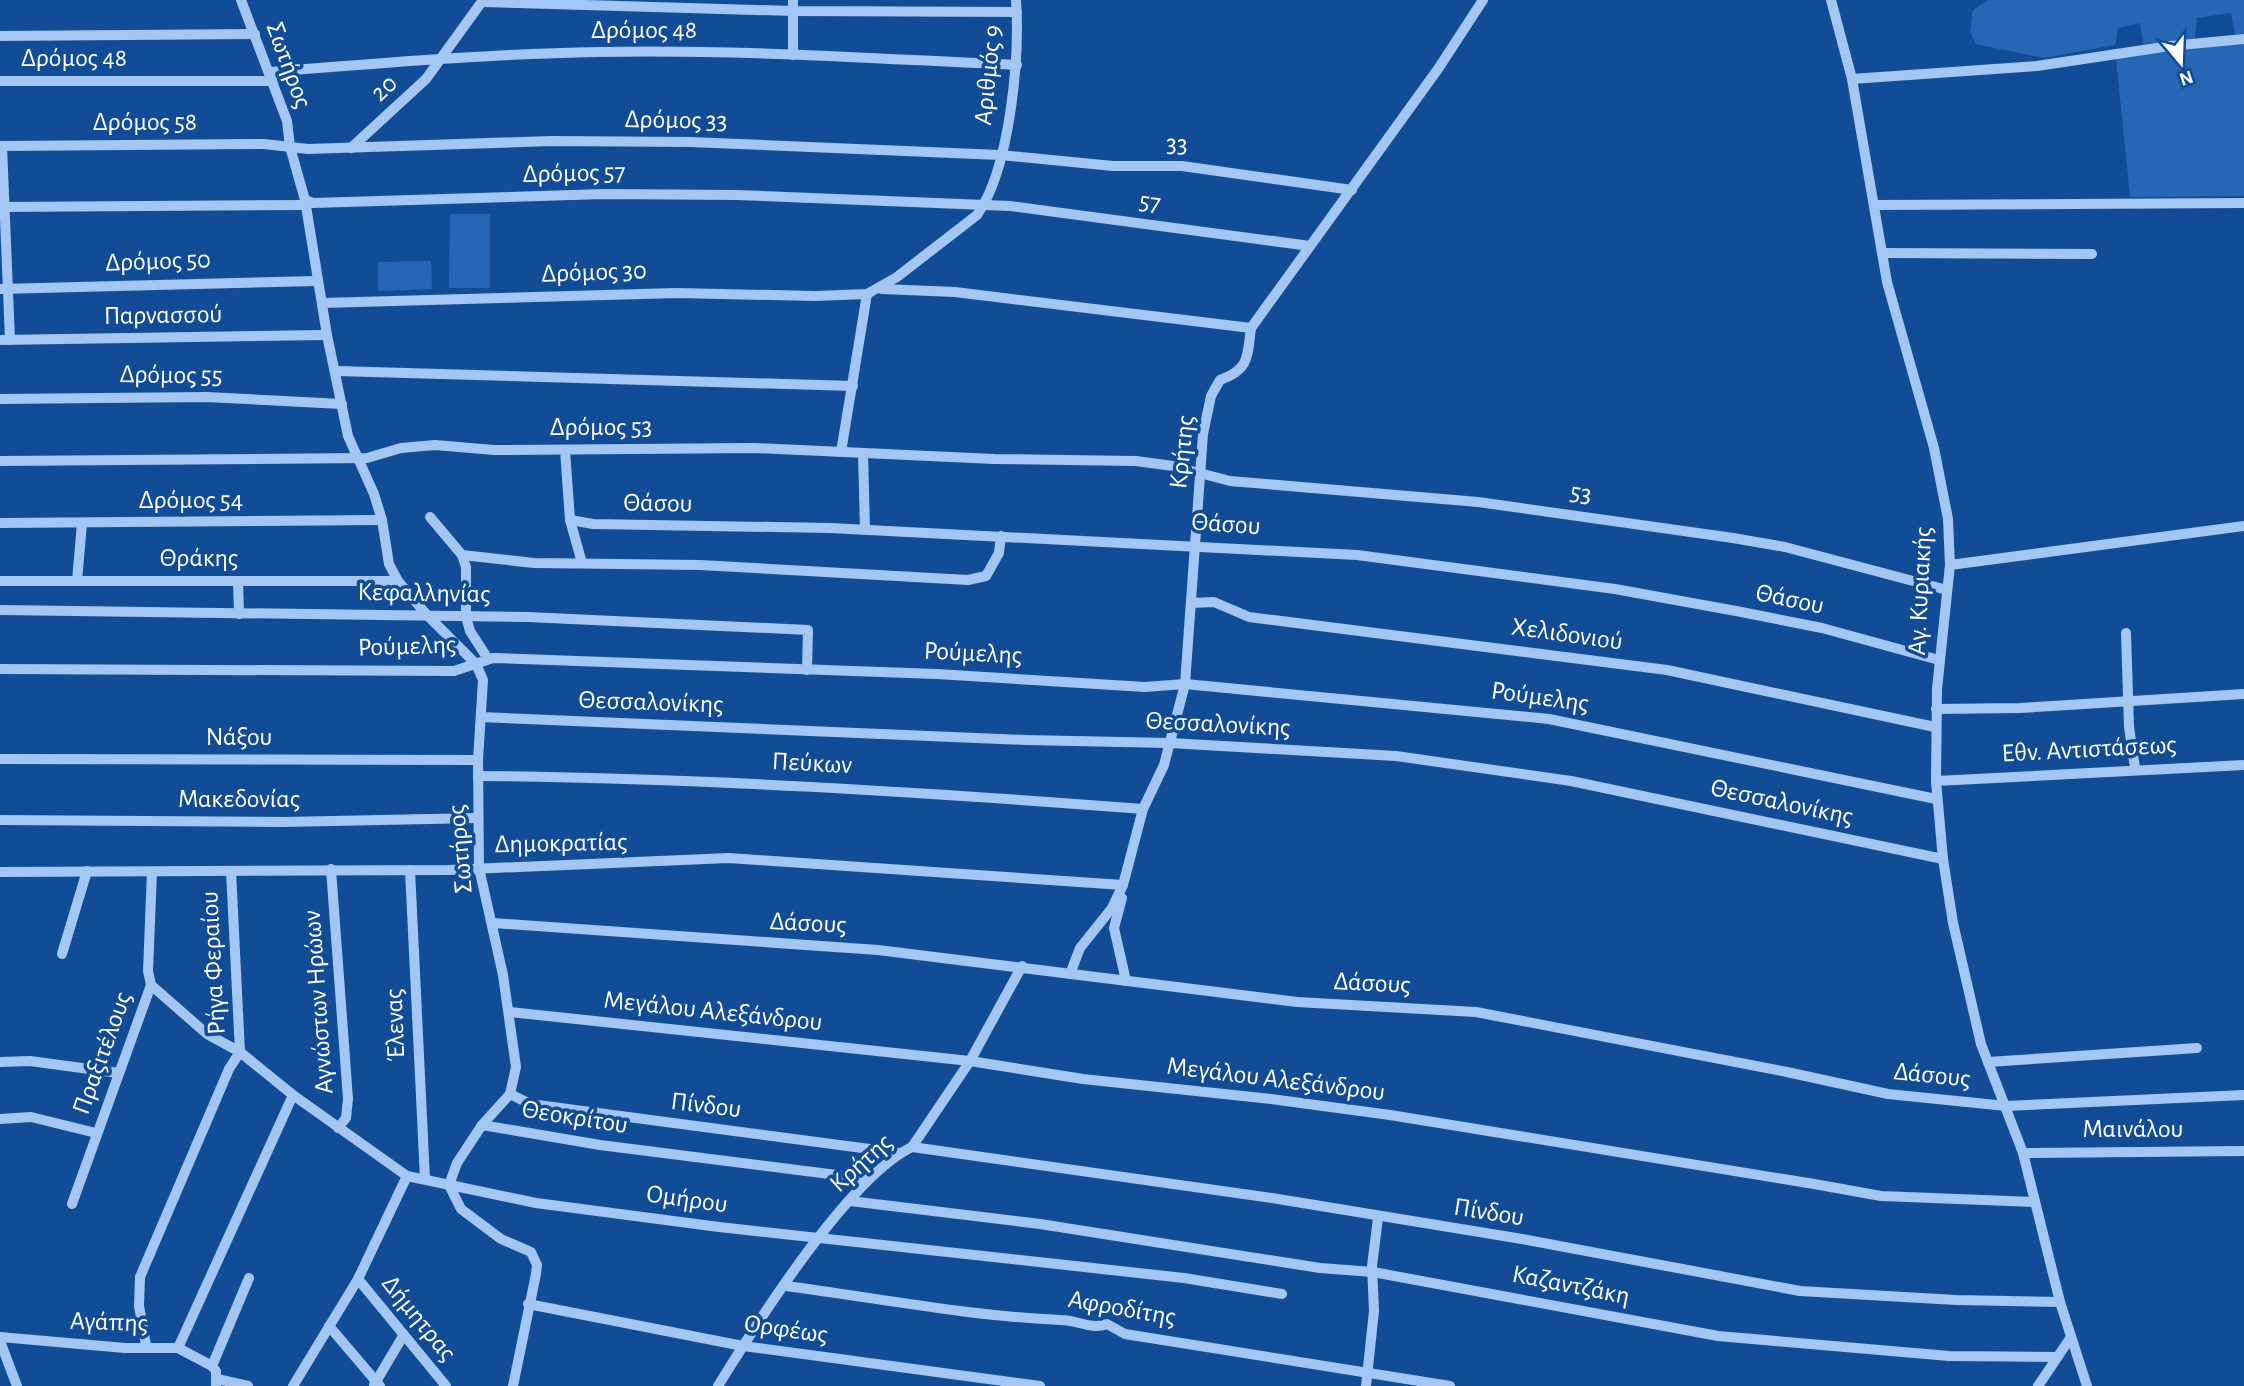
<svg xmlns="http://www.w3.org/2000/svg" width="2244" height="1386" font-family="'Alegreya Sans',sans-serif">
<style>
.green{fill:#2666b5}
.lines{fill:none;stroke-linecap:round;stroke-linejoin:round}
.minor{stroke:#a3c7f2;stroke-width:10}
.labels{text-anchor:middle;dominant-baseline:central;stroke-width:7;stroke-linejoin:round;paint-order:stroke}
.street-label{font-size:26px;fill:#fff;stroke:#134c96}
</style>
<rect width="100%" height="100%" fill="#134c96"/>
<g class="green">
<path d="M1988 0H2244V34L2235 35 2231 13 2197 18 2195 38 2143 44 2140 23 2118 28 2115 45 2044 58 1976 44 1970 32 1973 10Z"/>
<path d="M2244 43V196L2130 197 2116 58Z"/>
<path d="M450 214H490V288H449Z"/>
<path d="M431 261 432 289 378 291V262Z"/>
</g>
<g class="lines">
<g class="minor">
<path d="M241 0 287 121 290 147 305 200 327 335 348 436 374 494 382 520 389 564 398 581 426 614 476 664 483 680 478 760 479 868 503 975 516 1067 510 1094 482 1125 457 1163 449 1185 461 1209 501 1239 531 1252 537 1265 536 1274 513 1386"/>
<path d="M793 0V55"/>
<path d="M1831 0 1852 79 1887 282 1934 448 1948 519 1950 565 1937 689 1936 781 1943 859 1953 923 1981 1044 2023 1153 2060 1302 2087 1386"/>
<path d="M482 2 793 11 1017 12"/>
<path d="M0 36 255 34"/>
<path d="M270 72C380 63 489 54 598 52 738 49 878 59 1017 65"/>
<path d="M1852 79 2037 66 2170 46 2244 39"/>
<path d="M0 81H274"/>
<path d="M0 146 264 144 308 149 552 141 690 142 1000 155 1113 166H1182L1352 190"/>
<path d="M2 146 10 340"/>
<path d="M351 148 426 79 483 0"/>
<path d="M305 200 313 203 604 194 737 195 1010 206 1310 246"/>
<path d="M1875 205 2244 203"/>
<path d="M0 207 305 205"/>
<path d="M1882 253 2092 254"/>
<path d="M0 289 317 281"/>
<path d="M882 289 955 292 1251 328"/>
<path d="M322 303 677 293 815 296 867 294 897 277 977 215C1010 169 1020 57 1016 0"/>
<path d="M0 340 327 335"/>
<path d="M336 371 853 386"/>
<path d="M0 399 206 397 342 404"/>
<path d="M565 450 570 520 593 524 830 528 1357 555 1615 589 1736 611 1822 628 1939 660"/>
<path d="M841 452 867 294"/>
<path d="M863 453 865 530"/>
<path d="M0 461 367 458 401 448 435 445 494 450 755 448 994 459 1136 461 1173 466 1230 481 1478 502 1733 538 1785 547 1947 590"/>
<path d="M430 517 462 555 466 567V617L470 631 488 659"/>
<path d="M570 520 582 563"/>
<path d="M0 523 382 520"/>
<path d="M462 555 534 563 700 565 968 580 986 576 999 553 1001 536"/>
<path d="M1950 565 2244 526"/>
<path d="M0 581H398"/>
<path d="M77 581 82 523"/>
<path d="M238 581 239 614"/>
<path d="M1192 603 1214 602 1249 617 1667 670 1935 727"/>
<path d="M0 610 528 617 808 630 807 670"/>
<path d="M2126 633 2129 727 2135 768"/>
<path d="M0 669 454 671 493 658 937 674 1145 687 1185 684 1549 719 1936 799"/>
<path d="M1936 709 2020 708 2244 694"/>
<path d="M481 717 1025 740 1170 743 1396 756 1571 781 1943 859"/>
<path d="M0 759 478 760"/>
<path d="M478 776C700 778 921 792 1143 809"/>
<path d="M1936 781 2244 765"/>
<path d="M0 820 284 822 478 818"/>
<path d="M331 869 348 1099 346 1118 338 1128"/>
<path d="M410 870 425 1179"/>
<path d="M0 872 448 870 729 858 1123 885"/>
<path d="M1122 898 1114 928 1126 981"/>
<path d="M493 923 878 950 1297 1002 1476 1012 1787 1072 1888 1094 2006 1106 2244 1095"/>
<path d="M62 954 87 871"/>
<path d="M1070 974 1080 948 1112 908 1123 885 1143 809 1164 765 1185 684 1203 434 1211 396 1220 380C1250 369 1247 357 1251 328L1438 69 1483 0"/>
<path d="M151 985 207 1034 240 1052 293 1095 407 1176 536 1203 719 1227 1184 1278 1282 1294"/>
<path d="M510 1012 970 1061 1083 1079 1271 1099 1390 1115 1814 1184 1881 1196 2035 1202"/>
<path d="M0 1062 30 1061 119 1073"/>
<path d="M1988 1062 2197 1048"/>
<path d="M510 1094 530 1104 900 1153"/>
<path d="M0 1119 31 1117 96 1133"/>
<path d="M482 1125 600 1145 869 1179"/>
<path d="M912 1147 1272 1198 1522 1239 1800 1291 1956 1300 2060 1302"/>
<path d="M2023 1153 2244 1151"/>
<path d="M850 1201 1040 1224 1320 1268 1373 1272 1718 1336 1949 1356 2057 1357"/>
<path d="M72 1204 151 985 148 971 152 872"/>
<path d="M358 1279 446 1386"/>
<path d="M786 1286C877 1298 969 1316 1061 1320 1077 1320 1091 1330 1107 1324L1125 1334 1450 1386"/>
<path d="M528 1304 743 1346 1040 1386"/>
<path d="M329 1326 380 1386"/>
<path d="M0 1337 125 1348H178L212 1366"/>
<path d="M0 1341 17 1386"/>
<path d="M146 1345 139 1306 140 1277 229 1069 240 1052 231 871"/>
<path d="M178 1348 293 1095"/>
<path d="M217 1379 248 1386"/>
<path d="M374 1385 403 1336"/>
<path d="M216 1386V1371L212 1366 249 1278"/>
<path d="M293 1386 358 1279 407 1176"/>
<path d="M718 1386C756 1324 849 1177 912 1147L970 1061 1022 966"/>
<path d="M1366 1386 1374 1311 1372 1266 1378 1218"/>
<path d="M2038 1386 2071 1337"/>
</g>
</g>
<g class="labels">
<g class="street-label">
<text x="644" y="30">Δρόμος 48</text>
<text x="74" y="58">Δρόμος 48</text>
<text transform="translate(289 65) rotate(70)">Σωτήρος</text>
<text transform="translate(988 75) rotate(-84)">Αριθμός 9</text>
<text transform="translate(384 88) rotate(-43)">20</text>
<text transform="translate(676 120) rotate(1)">Δρόμος 33</text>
<text x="145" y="122">Δρόμος 58</text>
<text transform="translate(1177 144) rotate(2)">33</text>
<text transform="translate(574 173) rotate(-1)">Δρόμος 57</text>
<text transform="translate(1150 202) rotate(7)">57</text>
<text transform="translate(158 261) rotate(-2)">Δρόμος 50</text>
<text transform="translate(594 272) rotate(-2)">Δρόμος 30</text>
<text transform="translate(163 315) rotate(-1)">Παρνασσού</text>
<text transform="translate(171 375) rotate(1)">Δρόμος 55</text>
<text x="601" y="427">Δρόμος 53</text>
<text transform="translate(1182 452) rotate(-84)">Κρήτης</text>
<text transform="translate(1581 493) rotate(9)">53</text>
<text x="191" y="500">Δρόμος 54</text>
<text transform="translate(658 503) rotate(1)">Θάσου</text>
<text transform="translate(1226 524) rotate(4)">Θάσου</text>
<text x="199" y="558">Θράκης</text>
<text transform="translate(1920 591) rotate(-87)">Αγ. Κυριακής</text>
<text transform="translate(424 593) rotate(1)">Κεφαλληνίας</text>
<text transform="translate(1790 599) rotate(12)">Θάσου</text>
<text transform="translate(1567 634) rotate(8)">Χελιδονιού</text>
<text transform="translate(407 646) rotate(-2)">Ρούμελης</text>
<text transform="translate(973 653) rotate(3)">Ρούμελης</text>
<text transform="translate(1540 697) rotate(8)">Ρούμελης</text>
<text transform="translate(651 702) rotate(2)">Θεσσαλονίκης</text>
<text transform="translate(1218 724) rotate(3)">Θεσσαλονίκης</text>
<text x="239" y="737">Νάξου</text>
<text transform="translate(2089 749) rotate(-3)">Εθν. Αντιστάσεως</text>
<text transform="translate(812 763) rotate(3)">Πεύκων</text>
<text x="239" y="799">Μακεδονίας</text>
<text transform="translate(1782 802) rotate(12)">Θεσσαλονίκης</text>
<text transform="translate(561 843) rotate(-1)">Δημοκρατίας</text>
<text transform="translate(460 849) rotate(-95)">Σωτήρος</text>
<text transform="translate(808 923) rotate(3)">Δάσους</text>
<text transform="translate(213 963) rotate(-93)">Ρήγα Φεραίου</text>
<text transform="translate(1372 983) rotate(3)">Δάσους</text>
<text transform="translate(318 1002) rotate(-94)">Αγνώστων Ηρώων</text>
<text transform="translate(713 1011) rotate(6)">Μεγάλου Αλεξάνδρου</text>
<text transform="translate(395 1025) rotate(-92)">Έλενας</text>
<text transform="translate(102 1053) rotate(-70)">Πραξιτέλους</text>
<text transform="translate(1932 1075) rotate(6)">Δάσους</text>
<text transform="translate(1276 1079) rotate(7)">Μεγάλου Αλεξάνδρου</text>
<text transform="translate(706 1105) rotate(7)">Πίνδου</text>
<text transform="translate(575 1117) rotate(9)">Θεοκρίτου</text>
<text x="2133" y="1129">Μαινάλου</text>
<text transform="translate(861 1163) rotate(-42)">Κρήτης</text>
<text transform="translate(687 1199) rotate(8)">Ομήρου</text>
<text transform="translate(1489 1212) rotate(9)">Πίνδου</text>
<text transform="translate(1571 1285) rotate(11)">Καζαντζάκη</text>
<text transform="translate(1122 1308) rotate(10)">Αφροδίτης</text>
<text transform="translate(419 1318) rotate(51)">Δήμητρας</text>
<text transform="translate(109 1322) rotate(2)">Αγάπης</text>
<text transform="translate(786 1329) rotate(8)">Ορφέως</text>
</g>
</g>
<g transform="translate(2181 63) rotate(161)" stroke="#134c96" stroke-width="5" paint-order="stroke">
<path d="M0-5L12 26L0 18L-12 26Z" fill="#ffffff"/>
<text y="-10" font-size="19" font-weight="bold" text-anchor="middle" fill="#ffffff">N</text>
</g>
</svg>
